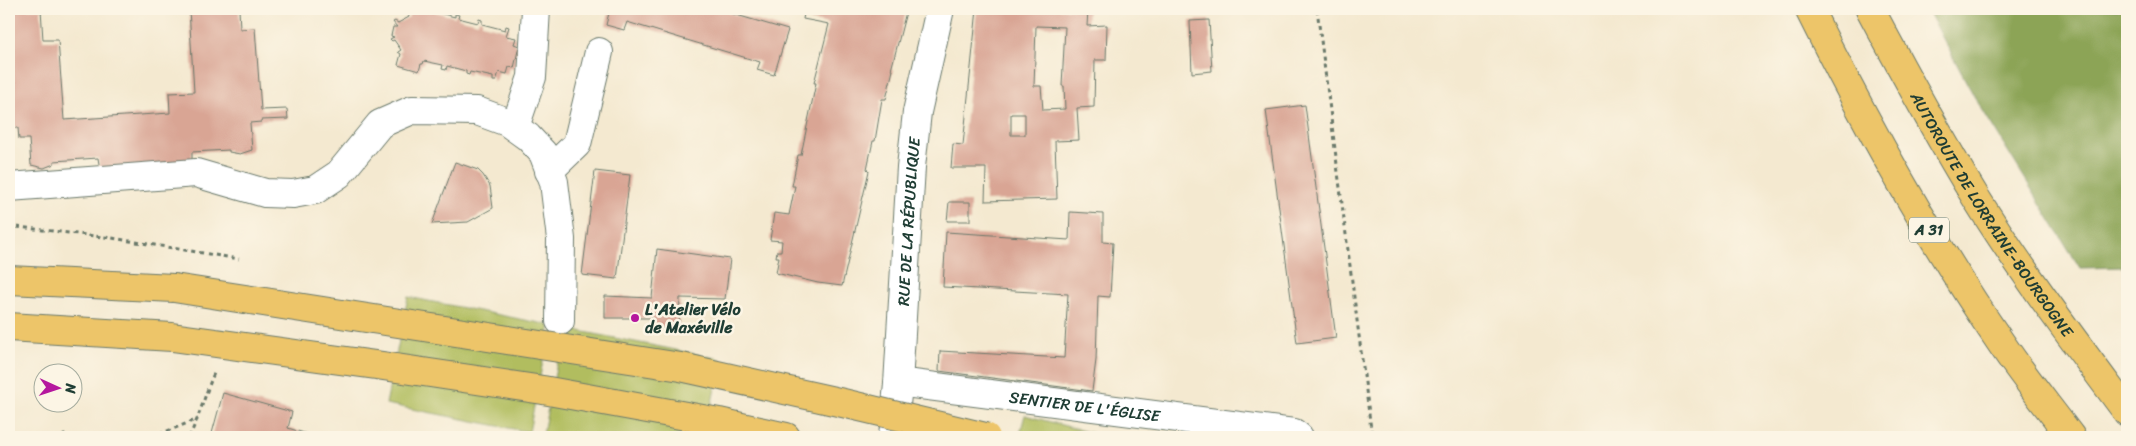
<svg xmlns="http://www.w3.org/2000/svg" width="2136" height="446" font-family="Sriracha,sans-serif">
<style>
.green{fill:#b1bd5f;stroke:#687d4a}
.forest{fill:#8ca456;stroke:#567045}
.building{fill:#d9a594;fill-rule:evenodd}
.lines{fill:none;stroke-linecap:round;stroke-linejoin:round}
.minor-casing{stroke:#6a796b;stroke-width:30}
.highway-casing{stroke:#6a796b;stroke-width:30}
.path{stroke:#6a796b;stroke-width:3;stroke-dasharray:4 4;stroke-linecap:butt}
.minor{stroke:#fff;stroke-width:28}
.highway{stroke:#edc569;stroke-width:28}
.highway-bridge-casing{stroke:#6a796b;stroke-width:30;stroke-linecap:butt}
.highway-bridge{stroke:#edc569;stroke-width:28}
.poi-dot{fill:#b5179e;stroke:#fcf5e5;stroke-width:2}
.labels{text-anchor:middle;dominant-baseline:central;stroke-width:5;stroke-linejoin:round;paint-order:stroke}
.shield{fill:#fcf5e5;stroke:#617469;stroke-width:1}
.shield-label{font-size:15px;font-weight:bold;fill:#1f3d34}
.street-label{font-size:16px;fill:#1f3d34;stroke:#fcf5e5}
.poi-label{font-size:16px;font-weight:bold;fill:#1f3d34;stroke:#fcf5e5;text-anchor:start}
</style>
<rect width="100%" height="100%" fill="#fcf5e5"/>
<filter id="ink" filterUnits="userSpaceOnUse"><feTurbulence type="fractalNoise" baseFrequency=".02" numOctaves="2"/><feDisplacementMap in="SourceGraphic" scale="10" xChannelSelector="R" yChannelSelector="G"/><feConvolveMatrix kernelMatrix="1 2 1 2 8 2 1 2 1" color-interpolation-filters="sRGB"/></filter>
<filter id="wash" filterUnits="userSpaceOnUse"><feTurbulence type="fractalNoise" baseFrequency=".0096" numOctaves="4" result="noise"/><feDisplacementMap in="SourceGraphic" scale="20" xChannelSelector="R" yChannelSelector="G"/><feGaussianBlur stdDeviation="1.12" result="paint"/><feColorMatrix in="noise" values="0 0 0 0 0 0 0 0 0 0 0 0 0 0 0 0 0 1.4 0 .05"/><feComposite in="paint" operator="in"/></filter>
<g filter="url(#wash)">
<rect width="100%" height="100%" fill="#f4e9d0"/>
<g class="green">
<path d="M408 297 550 325 529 432 386 404Z"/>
<path d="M564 328 721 359 705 437H566L543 433Z"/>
<path d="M1025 415 1106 437H1019Z"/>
</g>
<path class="forest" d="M1927 9H2127V267L2080 268 1974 96Z"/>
<g id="blocks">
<g class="building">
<path d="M9 9H41L43 40H58L64 120 170 113 169 93 194 92 189 9H239L240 29 255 28 261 110 287 109 288 119 261 120V122L250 123 252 150 240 154 229 152V150L192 152V164L100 170 98 158 54 161V164L44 168 31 165 29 139H19L18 128H9Z"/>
<path d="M412 9H436L435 12 455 17V14L459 15 458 18 478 23 479 19 482 20V24L505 30 506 26 509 27 506 36 516 38 514 44 519 46 514 68 509 67 507 74 499 72 496 81H493V77L470 72 469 75 466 74V71L447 66 446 70 442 69 443 65 424 61 423 64H421L419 71 398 65 401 54 398 52 401 50 394 40 392 41 390 39 394 37 391 36 393 27H397L393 22 395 21 398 23 409 17 408 13H411Z"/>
<path d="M610 9H716L788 30 774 75 757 70 760 62 627 22 624 30 606 25Z"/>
<path d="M805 9H894L906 12 891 70H893L886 99H882L875 141H873L867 169 869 171 842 286 818 283 776 273 779 257H776L777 251H781L782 241 770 240 774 213 789 215 795 186H792L798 155H801L816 83H814L829 24 803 19Z"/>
<path d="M977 9H1088L1087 26 1107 25 1106 60H1095L1094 107 1077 108 1079 140 1055 141 1057 199 985 201 986 168H951L953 144 963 145ZM1036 26 1065 27 1062 86H1064L1065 109 1043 110 1041 86H1034ZM1011 114H1025V135H1011Z"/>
<path d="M1209 20 1212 71 1192 73 1190 21Z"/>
<path d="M1305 105 1336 338 1297 343 1266 110Z"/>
<path d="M455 162 478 170 483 175 490 186 493 208 468 222 432 224Z"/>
<path d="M595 171 630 175 617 279 582 275Z"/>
<path d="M949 202H970V221H947Z"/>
<path d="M1070 212 1103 214V242L1113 243 1110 297 1098 296 1096 360 1092 391 939 371 940 351 1064 358 1068 294 943 287 946 232 1069 240Z"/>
<path d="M657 249 730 259 725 299 680 298 679 325 677 329 653 328V318H605V296L652 298Z"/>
<path d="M223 393 292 412 288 428 317 437H211Z"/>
</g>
</g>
</g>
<g filter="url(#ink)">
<use href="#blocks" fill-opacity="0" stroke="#6a796b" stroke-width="1"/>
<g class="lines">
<defs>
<g id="minor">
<path d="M515 127 532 77 536 9"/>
<path d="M549 171 577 144 599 52"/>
<path d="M9 187 196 173 265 193 293 194 315 190 339 174 380 124 412 110 477 111 507 122 528 137 543 153 554 182 561 239 560 321"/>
<path id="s1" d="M898 384H913L1294 433 1299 437"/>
<path id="s2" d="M893 437 898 384 911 167 917 112 940 9"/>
</g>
<g id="highway">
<path d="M1809 9C1866 124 1928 237 2001 343 2023 376 2048 406 2071 437"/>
<path id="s3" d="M1870 9C1904 73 1938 136 1976 198 2022 272 2075 342 2127 412"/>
<path d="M9 280 174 288"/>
<path d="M9 327 172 337 383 366 543 390 719 422 786 437"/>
</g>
</defs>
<use href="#minor" class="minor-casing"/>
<use href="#highway" class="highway-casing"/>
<g class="path">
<path d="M1317 9 1372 437"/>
<path d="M9 226 112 238 239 259"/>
<path d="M62 437 64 435 75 437"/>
<path d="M152 437 198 419"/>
<path d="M189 437C200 416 205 393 215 371"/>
</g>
<use href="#minor" class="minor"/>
<use href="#highway" class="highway"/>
<defs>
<path id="highway-bridge" d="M174 288 681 367 843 403 986 437"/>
</defs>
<use href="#highway-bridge" class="highway-bridge-casing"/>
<use href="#highway-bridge" class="highway-bridge"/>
</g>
</g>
<circle class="poi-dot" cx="635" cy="318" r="5"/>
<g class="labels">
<rect class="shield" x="1909" y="217.5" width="40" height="25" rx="4"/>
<g class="shield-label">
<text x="1929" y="230">A 31</text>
</g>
<g class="street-label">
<text stroke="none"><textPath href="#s3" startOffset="239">AUTOROUTE DE LORRAINE-BOURGOGNE</textPath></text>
<text stroke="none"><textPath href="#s2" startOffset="216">RUE DE LA RÉPUBLIQUE</textPath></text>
<text stroke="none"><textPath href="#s1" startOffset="188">SENTIER DE L'ÉGLISE</textPath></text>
</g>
<g class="poi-label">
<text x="645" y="309">L'Atelier Vélo<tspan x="645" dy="18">de Maxéville</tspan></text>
</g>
</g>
<rect width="2136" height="446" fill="none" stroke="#fcf5e5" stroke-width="30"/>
<g transform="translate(58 388) rotate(93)"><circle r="24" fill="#fcf5e5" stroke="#a4ab9e"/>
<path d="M0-4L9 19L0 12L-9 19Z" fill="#b5179e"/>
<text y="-8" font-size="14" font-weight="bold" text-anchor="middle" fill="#1f3d34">N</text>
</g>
</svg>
